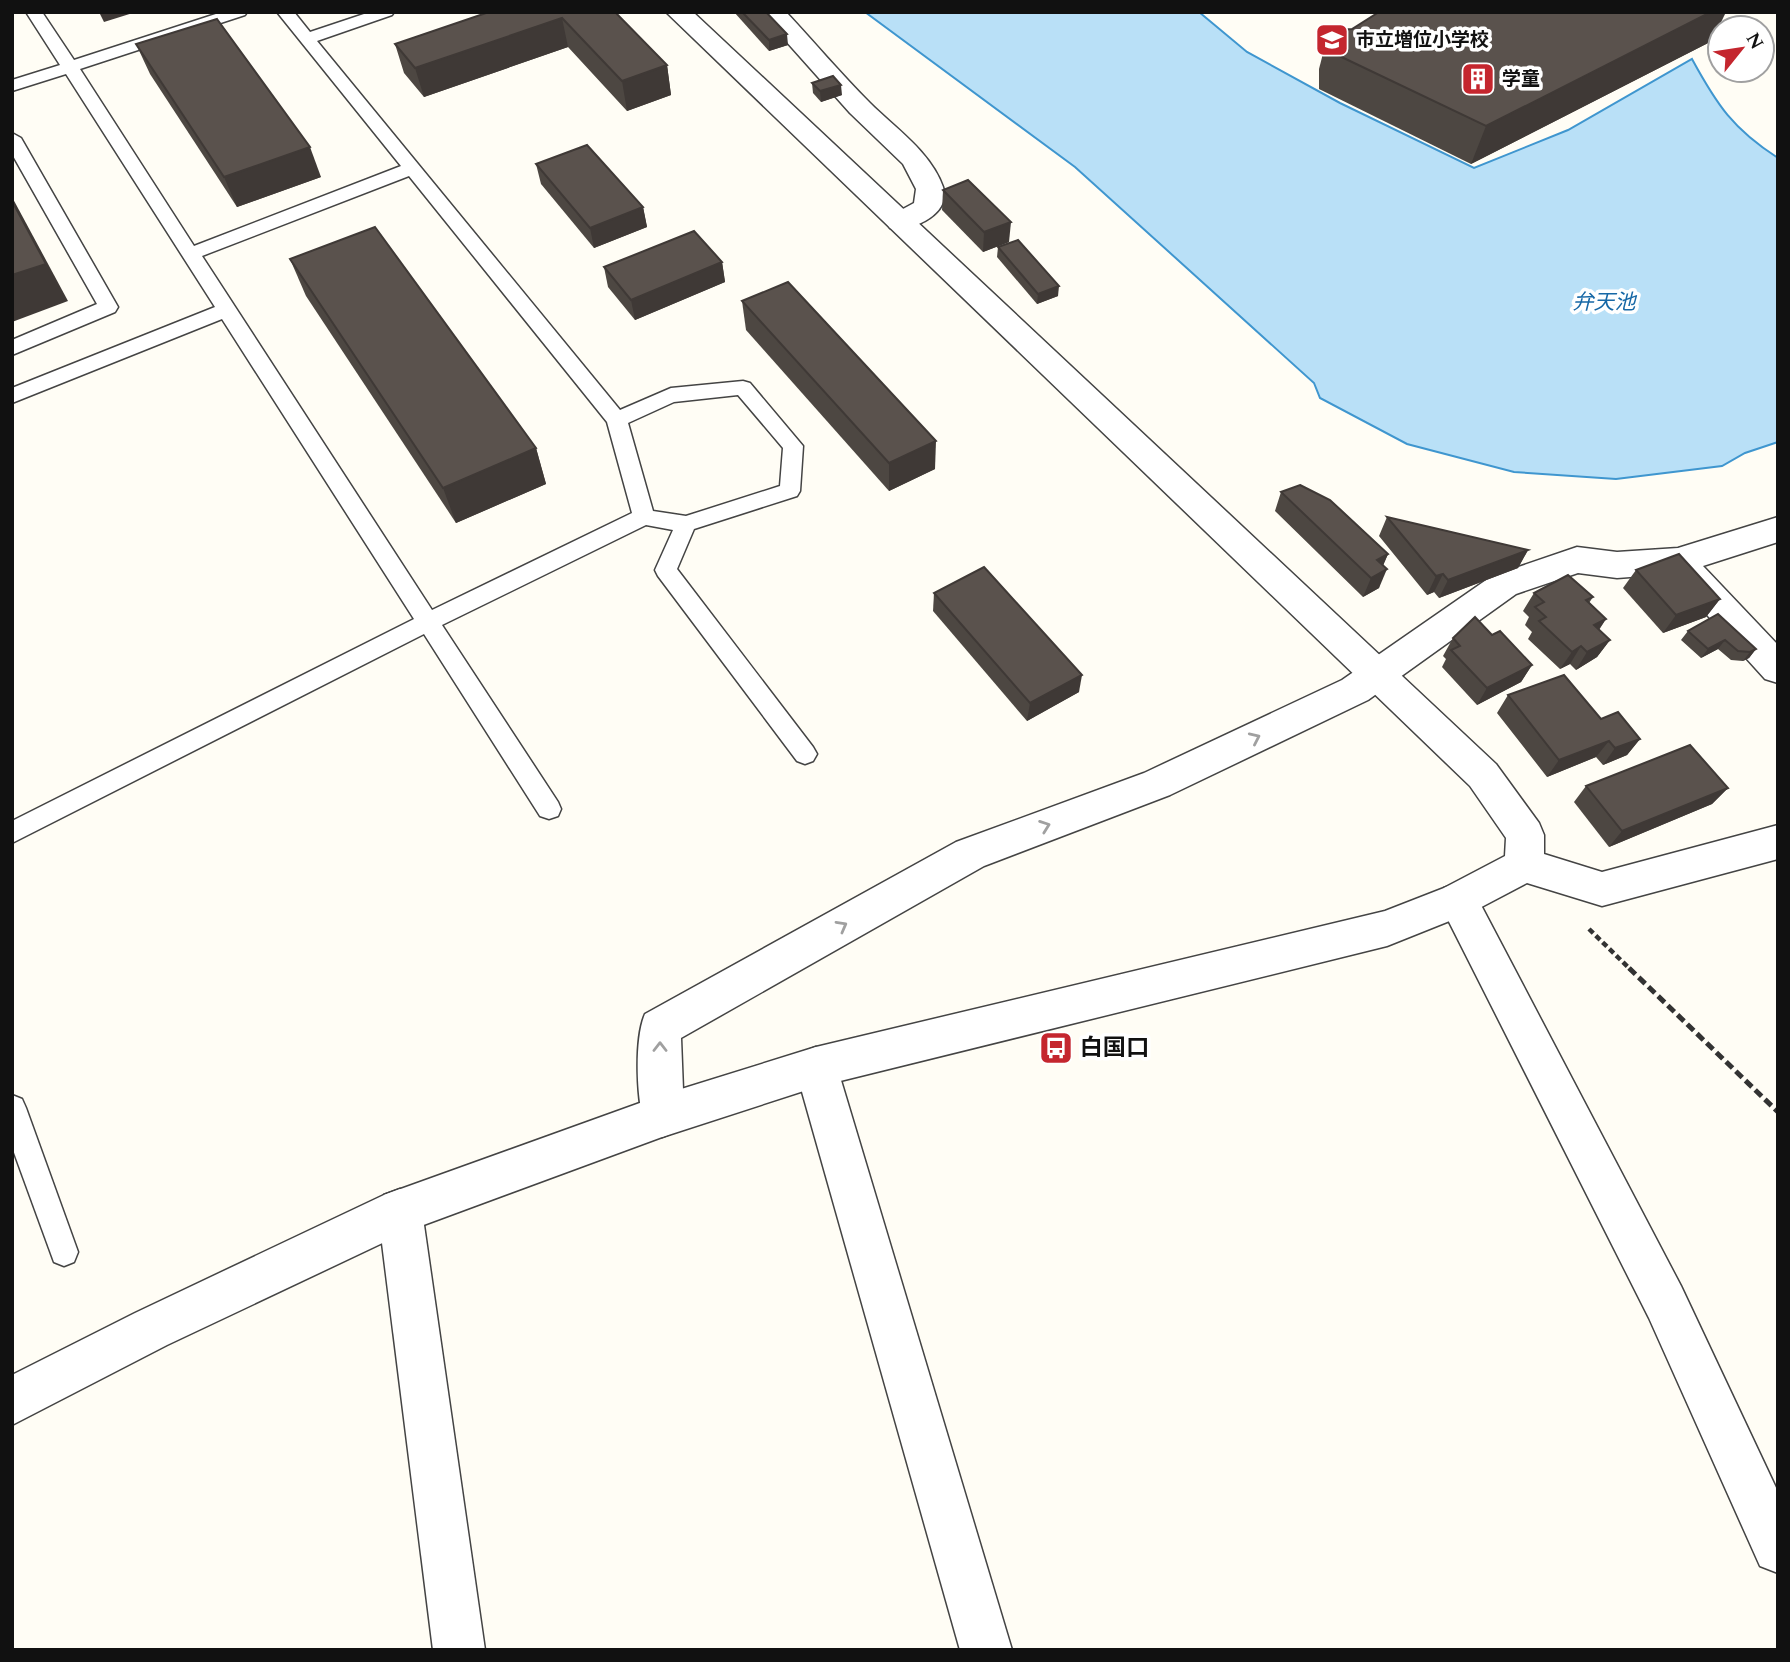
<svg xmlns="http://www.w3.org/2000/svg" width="1790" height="1662" font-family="Spectral,'Noto Sans JP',serif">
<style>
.water{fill:#b9e0f7;stroke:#3f96cf;stroke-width:2}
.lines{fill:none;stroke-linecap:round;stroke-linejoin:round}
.service-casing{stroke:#444;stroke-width:3}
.minor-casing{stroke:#444;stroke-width:3}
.tertiary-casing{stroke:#444;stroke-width:3}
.path-far1{stroke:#333;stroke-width:4.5;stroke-dasharray:6 3.5;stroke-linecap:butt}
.path{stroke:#333;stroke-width:5;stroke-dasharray:9 4.5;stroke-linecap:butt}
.service{fill:#fff;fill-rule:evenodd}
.minor{fill:#fff;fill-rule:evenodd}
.tertiary{fill:#fff;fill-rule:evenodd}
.wall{fill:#4d4742}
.shaded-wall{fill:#3f3936}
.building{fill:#5a524d;stroke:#3f3936;stroke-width:2}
.oneway{stroke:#a0a0a0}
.labels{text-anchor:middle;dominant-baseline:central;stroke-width:7;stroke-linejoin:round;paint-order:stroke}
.far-poi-label{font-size:19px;font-weight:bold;fill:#111;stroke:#fff;text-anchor:start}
.far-water-label{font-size:21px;font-style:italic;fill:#1768a6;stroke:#fff}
.poi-label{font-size:23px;font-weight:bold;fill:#111;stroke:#fff;text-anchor:start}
</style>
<rect width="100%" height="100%" fill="#fffdf5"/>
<path class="water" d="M865 12H1199L1247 52 1340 103 1474 168 1568 130 1692 59C1717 105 1733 129 1778 158V442L1745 453 1722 466 1616 479 1514 472 1407 444 1320 398 1314 383 1075 167Z"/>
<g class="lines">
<defs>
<g id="service">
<path d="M26 12H42L74 60 222 12H247L245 15 80 69 194 246 401 166 277 12H294L310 32 370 12H394L392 15 317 41 620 410 671 388 743 381 750 383 803 446 800 491 797 496 694 529 677 569 813 747 817 754 813 761 805 764 797 761 658 576 655 570 673 530 646 525 442 625 558 802 561 809 558 816 549 819 540 816 424 634 12 843V821L414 619 222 319 12 403V388L215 307 66 74 12 91V80L60 65ZM409 176 607 422 632 513 432 610 202 256ZM738 395 783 448 780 486 686 516 653 511 628 423 674 402Z"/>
<path d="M12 133 21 138 118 307 115 312 12 355V340L97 304 12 154Z"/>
<path d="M12 1095 22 1099 26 1108 78 1252 74 1262 64 1266 54 1262 12 1147Z"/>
</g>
<g id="minor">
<path d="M760 12H786C814 42 841 74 870 103 895 128 931 152 943 187 948 203 937 214 925 221 912 227 904 232 890 228L886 222 890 216 914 203 916 189 903 164 850 113Z"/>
<path d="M1778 517V542L1703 566 1778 645V683L1765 679 1670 574 1617 578 1578 573 1516 594 1368 700 1170 795 984 866 681 1038 684 1116 677 1131 662 1137 647 1131C636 1106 634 1039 645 1014L956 842 1144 773 1342 680 1492 576 1577 547 1617 552 1678 548Z"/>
<path d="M1458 883 1472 888 1681 1286 1778 1492V1573L1760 1566 1649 1318 1438 900 1444 888Z"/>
<path d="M816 1047 831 1053 837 1067 1012 1650H960L795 1067 801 1053Z"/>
<path d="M400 1189 416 1195 422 1211 485 1650H433L378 1211 384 1195Z"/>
</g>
<path id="tertiary" d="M666 12H693L1496 764 1539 823 1544 835V854L1602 872 1778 825V859L1602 906 1527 883 1472 912 1387 946 816 1087 662 1137 410 1230 167 1345 12 1425V1375L135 1313 384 1195 662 1095 816 1047 1385 911 1444 888 1505 856 1506 838 1470 786Z"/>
</defs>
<use href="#service" class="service-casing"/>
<use href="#minor" class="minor-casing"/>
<use href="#tertiary" class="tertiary-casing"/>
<path class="path-far1" d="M1589 929 1631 970"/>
<path class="path" d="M1629 968 1778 1112"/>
<use href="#service" class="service"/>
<use href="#minor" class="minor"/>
<use href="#tertiary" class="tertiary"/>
</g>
<g class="wall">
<path d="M489 12H615L667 65 671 95 627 111 568 47 424 97 404 73 395 44Z"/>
<path d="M734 12H766L788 45 769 51Z"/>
<path d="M1329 30 1712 41 1471 164 1319 89V69Z"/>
<path d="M136 44 321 177 237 207 150 74Z"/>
<path d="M812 83 842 95 821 102 813 93Z"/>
<path d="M536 164 643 207 647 227 594 248 541 184Z"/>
<path d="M943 190 1009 242 983 252 942 210Z"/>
<path d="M998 247 1058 296 1037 304 997 257Z"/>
<path d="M290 259 536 448 546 484 456 523 306 296Z"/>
<path d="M722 262 725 282 635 320 608 287 604 267Z"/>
<path d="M742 301 935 469 889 491 746 330Z"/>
<path d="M1281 492 1388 554 1383 565 1379 588 1363 597 1275 511Z"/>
<path d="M1387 517 1528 550 1518 568 1439 598 1434 592 1427 595 1379 536Z"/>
<path d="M1636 570 1720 599 1706 617 1663 633 1623 588Z"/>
<path d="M934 593 1079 692 1027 721 933 611Z"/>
<path d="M1534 593 1593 597 1589 603 1606 619 1599 630 1610 640 1597 657 1576 670 1570 664 1560 669 1528 639 1532 632 1525 625 1529 617 1523 611Z"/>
<path d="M1718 614 1756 649 1749 658 1743 661 1731 660 1718 649 1701 658 1681 640 1688 631Z"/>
<path d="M1492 635 1532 665 1521 682 1477 705 1442 667 1446 659 1443 656 1453 638Z"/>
<path d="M1508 695 1601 719 1640 739 1627 755 1603 765 1596 757 1547 777 1497 713Z"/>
<path d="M1586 786 1728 788 1712 804 1609 847 1574 802Z"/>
</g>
<g class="shaded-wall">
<path d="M99 12H136L104 22Z"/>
<path d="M1711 12H1726L1712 41 1471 164 1486 126Z"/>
<path d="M562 18 568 47 424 97 415 68Z"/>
<path d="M787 34 788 45 769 51V40Z"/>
<path d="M667 65 671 95 627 111 622 81Z"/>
<path d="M841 85 842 95 821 102 820 91Z"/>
<path d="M310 147 321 177 237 207 224 177Z"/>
<path d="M12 197 68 301 12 322Z"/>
<path d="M643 207 647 227 594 248 590 228Z"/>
<path d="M1011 222 1009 242 983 252 984 232Z"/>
<path d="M722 262 725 282 635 320 631 300Z"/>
<path d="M1059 286 1058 296 1037 304 1038 294Z"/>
<path d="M936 441 935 469 889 491V463Z"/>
<path d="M536 448 546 484 456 523 443 488Z"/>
<path d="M1528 550 1518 568 1439 598 1448 580Z"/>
<path d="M1388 554 1380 573 1369 578 1377 560Z"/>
<path d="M1387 569 1379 588 1363 597 1371 578Z"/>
<path d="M1443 574 1434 592 1427 595 1436 576Z"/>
<path d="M1720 599 1706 617 1663 633 1676 615Z"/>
<path d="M1606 619 1594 636V625Z"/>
<path d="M1610 640 1597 657 1576 670 1587 652Z"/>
<path d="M1725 640 1718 649 1701 658 1708 649Z"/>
<path d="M1581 646 1570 664 1560 669 1572 652Z"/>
<path d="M1756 649 1749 658 1743 661 1750 652Z"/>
<path d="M1532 665 1521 682 1477 705 1487 688Z"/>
<path d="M1082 675 1079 692 1027 721 1030 703Z"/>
<path d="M1640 739 1627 755 1603 765 1615 748Z"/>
<path d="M1609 741 1596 757 1547 777 1559 760Z"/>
<path d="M1728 788 1712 804 1609 847 1622 831Z"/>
</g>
<g class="building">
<path d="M489 12H615L667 65 622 81 562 18 415 68 395 44Z"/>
<path d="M742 12H766L787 34 769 40Z"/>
<path d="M1379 12H1711L1486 126 1329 51V30L1352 29Z"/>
<path d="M217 19 310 147 224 177 136 44Z"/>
<path d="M833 76 841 85 820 91 812 83Z"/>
<path d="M587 145 643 207 590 228 536 164Z"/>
<path d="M968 180 1011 222 984 232 943 190Z"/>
<path d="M12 201 46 264 12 275Z"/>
<path d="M375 227 536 448 443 488 290 259Z"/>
<path d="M694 231 722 262 631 300 604 267Z"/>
<path d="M1018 240 1059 286 1038 294 998 247Z"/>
<path d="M788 282 936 441 889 463 742 301Z"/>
<path d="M1300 485 1330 500 1388 554 1377 560 1387 569 1371 578 1281 492Z"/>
<path d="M1387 517 1528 550 1448 580 1443 574 1436 576Z"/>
<path d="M1679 554 1720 599 1676 615 1636 570Z"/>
<path d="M984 567 1082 675 1030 703 934 593Z"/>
<path d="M1568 575 1593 597 1586 600 1606 619 1594 625 1610 640 1587 652 1581 646 1572 652 1539 621 1546 617 1535 607 1544 602 1534 593Z"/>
<path d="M1718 614 1756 649 1750 652 1738 651 1725 640 1708 649 1688 631Z"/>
<path d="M1475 617 1492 635 1500 631 1532 665 1487 688 1451 650 1460 646 1453 638Z"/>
<path d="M1564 675 1601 719 1618 712 1640 739 1615 748 1609 741 1559 760 1508 695Z"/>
<path d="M1690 745 1728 788 1622 831 1586 786Z"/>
</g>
<defs><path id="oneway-chevron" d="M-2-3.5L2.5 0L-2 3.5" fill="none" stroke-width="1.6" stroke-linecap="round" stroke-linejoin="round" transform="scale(1.75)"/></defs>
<g class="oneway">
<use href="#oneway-chevron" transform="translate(1255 738) rotate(-25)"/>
<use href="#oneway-chevron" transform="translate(1045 826) rotate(-20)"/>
<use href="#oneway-chevron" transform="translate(842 926) rotate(-29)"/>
<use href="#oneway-chevron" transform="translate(660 1047) rotate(-90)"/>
</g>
<defs>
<symbol id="school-square" viewBox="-11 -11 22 22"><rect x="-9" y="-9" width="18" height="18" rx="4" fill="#c4262e" stroke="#fff"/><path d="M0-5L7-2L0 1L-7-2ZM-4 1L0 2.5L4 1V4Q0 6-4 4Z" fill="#fff"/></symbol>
<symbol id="building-square" viewBox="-11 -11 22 22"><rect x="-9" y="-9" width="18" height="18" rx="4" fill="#c4262e" stroke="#fff"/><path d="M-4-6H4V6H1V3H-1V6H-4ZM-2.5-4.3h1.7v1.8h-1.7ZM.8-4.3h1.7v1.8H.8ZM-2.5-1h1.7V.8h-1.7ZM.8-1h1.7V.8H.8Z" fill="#fff"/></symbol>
<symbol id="bus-square" viewBox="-11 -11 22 22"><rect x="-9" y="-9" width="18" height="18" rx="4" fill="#c4262e" stroke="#fff"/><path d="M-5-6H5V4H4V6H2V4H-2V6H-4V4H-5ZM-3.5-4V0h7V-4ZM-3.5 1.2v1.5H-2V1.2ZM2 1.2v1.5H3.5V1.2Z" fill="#fff"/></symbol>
</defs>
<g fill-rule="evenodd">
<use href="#school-square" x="1313" y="21" width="38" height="38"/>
<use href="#building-square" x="1459" y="60" width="38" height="38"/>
<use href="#bus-square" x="1037" y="1029" width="38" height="38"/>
</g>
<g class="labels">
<g class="far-poi-label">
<text x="1356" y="40">市立増位小学校</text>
<text x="1502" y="79">学童</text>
</g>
<g class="far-water-label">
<text x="1604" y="303">弁天池</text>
</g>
<g class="poi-label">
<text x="1080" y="1048">白国口</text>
</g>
</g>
<rect width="1790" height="1662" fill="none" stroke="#111111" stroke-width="28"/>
<g transform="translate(1741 49) rotate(60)"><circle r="33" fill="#ffffff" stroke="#a0a0a0" stroke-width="2"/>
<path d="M0-5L12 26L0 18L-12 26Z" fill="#c4262e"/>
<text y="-10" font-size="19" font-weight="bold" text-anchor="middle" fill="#111111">N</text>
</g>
</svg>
